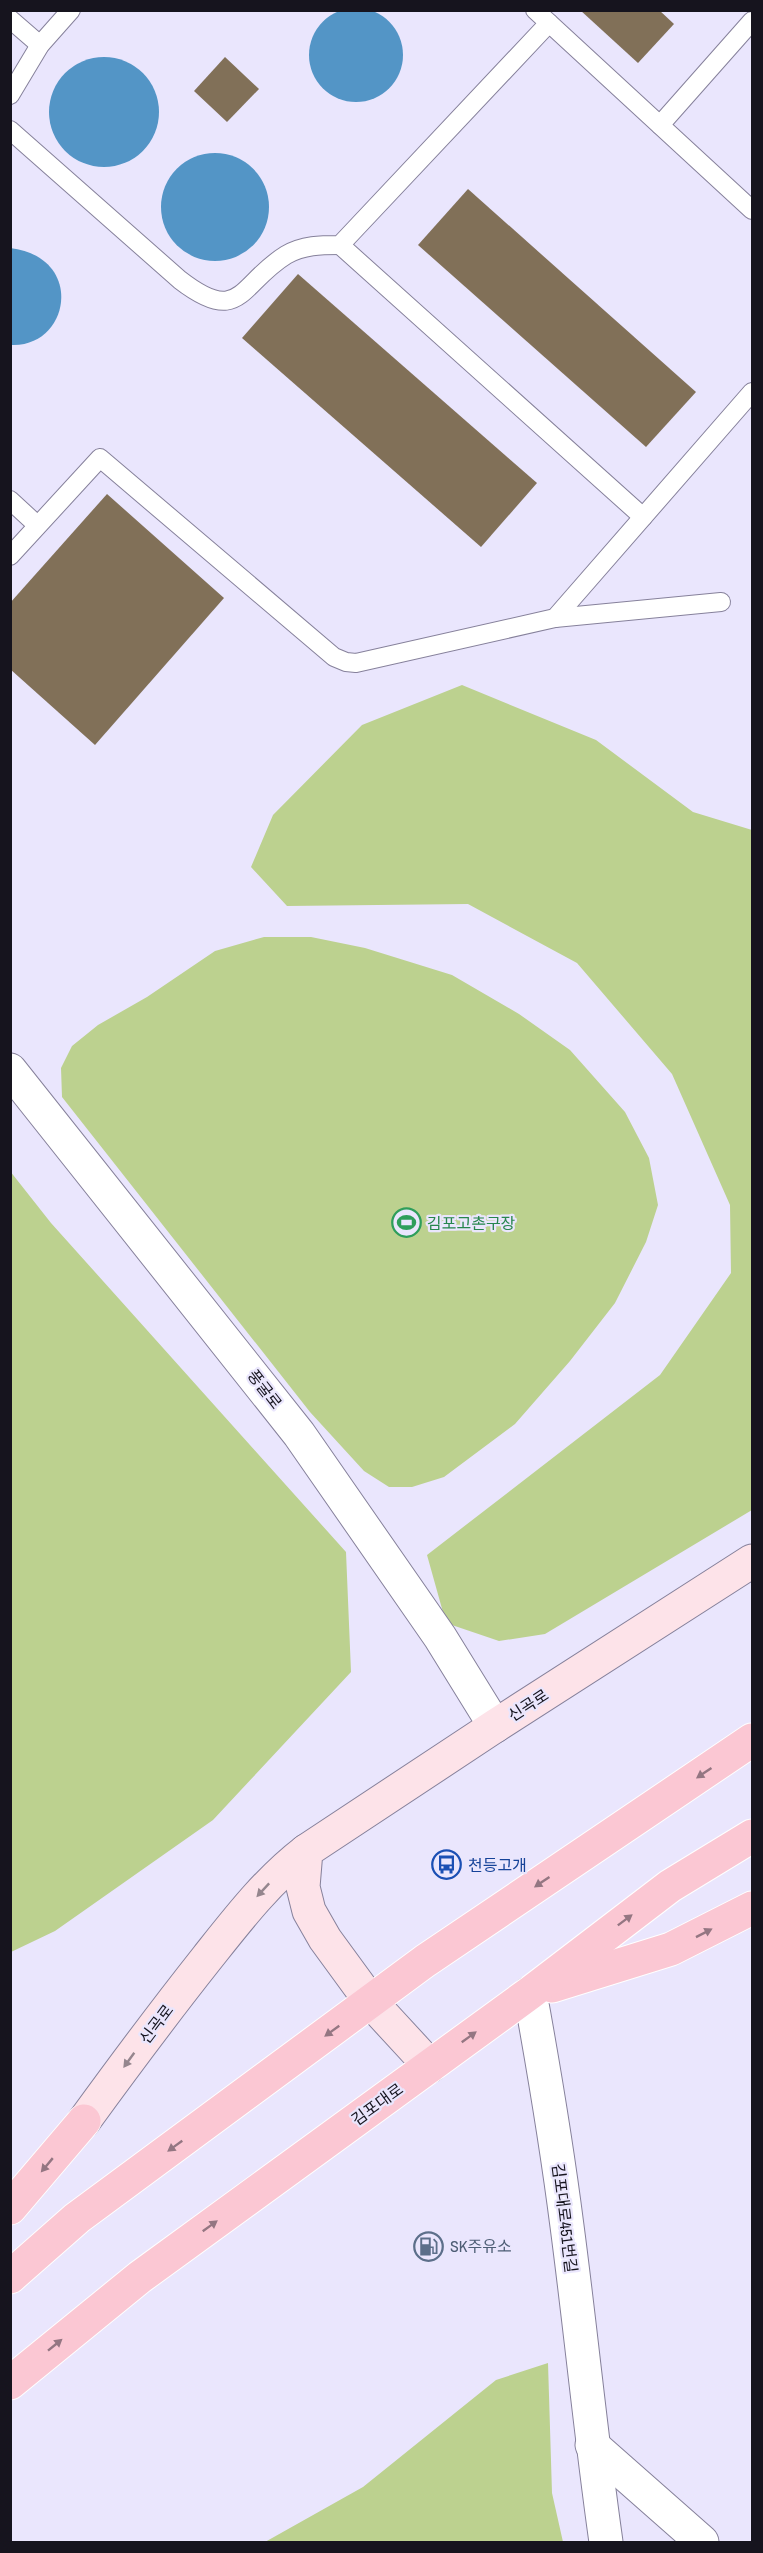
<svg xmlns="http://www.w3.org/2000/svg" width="763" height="2553" font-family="'Archivo Narrow','Noto Sans KR',sans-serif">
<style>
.green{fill:#bcd18f}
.water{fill:#5395c6}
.building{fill:#817058}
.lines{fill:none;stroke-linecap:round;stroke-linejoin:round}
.lane-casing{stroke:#86819b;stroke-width:20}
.street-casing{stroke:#86819b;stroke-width:35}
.secondary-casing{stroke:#86819b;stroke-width:35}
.primary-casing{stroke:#fff;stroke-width:35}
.lane{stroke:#fff;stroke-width:18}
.street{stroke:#fff;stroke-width:33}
.secondary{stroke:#fde3e9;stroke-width:33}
.primary{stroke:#fbc7d3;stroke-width:33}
.oneway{fill:#947682}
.oneway2{fill:#95868e}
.labels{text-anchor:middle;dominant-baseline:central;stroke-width:4.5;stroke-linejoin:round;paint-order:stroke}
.leisure-label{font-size:16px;fill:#27864d;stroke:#eae6fd;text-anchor:start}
.street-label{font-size:16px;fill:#16141e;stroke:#eae6fd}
.transit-label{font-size:16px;fill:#164399;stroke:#eae6fd;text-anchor:start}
.service-label{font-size:16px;fill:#4e5e75;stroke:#eae6fd;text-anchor:start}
</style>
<rect width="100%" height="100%" fill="#eae6fd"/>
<g class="green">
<path d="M462 685 596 740 693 812 752 830V1510L545 1634 499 1641 446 1623 427 1555 660 1375 731 1273 730 1205 672 1074 577 963 468 904 287 906 251 867 273 815 362 725Z"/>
<path d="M264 937H311L365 948 452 975 519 1014 570 1050 625 1112 649 1158 658 1205 646 1242 615 1303 570 1361 515 1424 444 1477 412 1487H389L364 1471 310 1412 62 1097 61 1068 72 1046 98 1025 147 997 215 951Z"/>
<path d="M10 1171 51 1223 346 1552 351 1672 213 1820 55 1931 11 1952Z"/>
<path d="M548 2363 552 2493 563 2542H265L363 2487 496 2380Z"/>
</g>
<g class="water">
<circle cx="356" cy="55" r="47"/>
<circle cx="104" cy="112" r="55"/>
<circle cx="215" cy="207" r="54"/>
<path d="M10 248C86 257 70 348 11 345Z"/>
</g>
<g class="building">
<path d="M580 10H659L674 24 638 63Z"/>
<path d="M225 57 259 89 227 122 194 91Z"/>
<path d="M468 189 696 392 646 447 418 245Z"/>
<path d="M298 274 537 483 481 547 242 338Z"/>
<path d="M107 494 224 598 95 745 10 669V603Z"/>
</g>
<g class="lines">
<defs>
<g id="lane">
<path d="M535 10 752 210"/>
<path d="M10 19 40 45"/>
<path d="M10 95 40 45 71 10"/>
<path d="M660 125 752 21"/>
<path d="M10 130 180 280C241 327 239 284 286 255 303 245 321 245 340 245L549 23"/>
<path d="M340 245 643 517"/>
<path d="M10 500 37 525"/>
<path d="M10 556 100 458 334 657 346 662 356 663 555 618 752 392"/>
<path d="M555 618 721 602"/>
</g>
<g id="street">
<path d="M10 1070 299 1434 440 1637 495 1726"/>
<path d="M530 1993C544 2070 557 2148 567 2226 581 2332 591 2437 606 2542"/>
<path d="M592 2445 702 2542"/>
</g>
<g id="secondary">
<path d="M430 2066 371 2002 325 1939 309 1911 303 1887 306 1851 495 1726 752 1561"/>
<path d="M84 2121C124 2066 165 2011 207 1958 238 1919 267 1881 306 1851"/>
</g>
<g id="primary">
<path d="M552 1986 671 1949 752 1908"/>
<path d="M10 2208 84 2121"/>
<path d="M10 2277 77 2218 425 1961 752 1740"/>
<path d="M10 2383 140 2277 530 1993 670 1886 752 1836"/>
</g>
</defs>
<use href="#lane" class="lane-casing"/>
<use href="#street" class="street-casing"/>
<use href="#secondary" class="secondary-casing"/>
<use href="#primary" class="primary-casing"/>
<use href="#lane" class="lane"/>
<use href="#street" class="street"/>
<use href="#secondary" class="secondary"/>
<use href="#primary" class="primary"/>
</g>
<defs><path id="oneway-solid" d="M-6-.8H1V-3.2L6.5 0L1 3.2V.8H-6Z" transform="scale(1.5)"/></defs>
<g class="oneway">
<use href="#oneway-solid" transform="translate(704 1773) rotate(146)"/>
<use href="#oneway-solid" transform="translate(542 1882) rotate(146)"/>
<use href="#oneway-solid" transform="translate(625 1920) rotate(-37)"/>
<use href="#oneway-solid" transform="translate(704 1933) rotate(-27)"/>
<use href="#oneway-solid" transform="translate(332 2031) rotate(144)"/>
<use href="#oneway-solid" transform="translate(469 2037) rotate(-36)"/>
<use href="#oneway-solid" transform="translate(175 2146) rotate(144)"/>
<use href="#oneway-solid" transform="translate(47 2165) rotate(130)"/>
<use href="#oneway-solid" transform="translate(210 2226) rotate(-36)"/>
<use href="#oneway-solid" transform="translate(55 2345) rotate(-39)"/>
</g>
<g class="oneway2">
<use href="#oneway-solid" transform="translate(263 1890) rotate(133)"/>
<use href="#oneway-solid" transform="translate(129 2060) rotate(126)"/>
</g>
<defs>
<symbol id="stadium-ring" viewBox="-11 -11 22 22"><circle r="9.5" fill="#eae6fd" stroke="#2e9e5b" stroke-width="1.5"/><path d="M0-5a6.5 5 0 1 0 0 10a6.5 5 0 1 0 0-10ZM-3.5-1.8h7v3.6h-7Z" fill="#2e9e5b"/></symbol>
<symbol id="bus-ring" viewBox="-11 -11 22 22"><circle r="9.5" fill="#eae6fd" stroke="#1a4fb4" stroke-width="1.5"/><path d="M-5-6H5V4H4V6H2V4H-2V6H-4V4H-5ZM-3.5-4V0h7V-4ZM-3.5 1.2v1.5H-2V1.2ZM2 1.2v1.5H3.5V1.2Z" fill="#1a4fb4"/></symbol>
<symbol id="fuel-ring" viewBox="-11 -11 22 22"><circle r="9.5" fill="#eae6fd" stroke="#5c6f8a" stroke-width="1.5"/><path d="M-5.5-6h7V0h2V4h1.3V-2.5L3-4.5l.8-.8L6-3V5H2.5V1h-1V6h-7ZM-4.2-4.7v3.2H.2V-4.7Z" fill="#5c6f8a"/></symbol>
</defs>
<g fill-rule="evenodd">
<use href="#stadium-ring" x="390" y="1206" width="33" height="33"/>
<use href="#bus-ring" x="430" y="1848" width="33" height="33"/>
<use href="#fuel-ring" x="412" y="2230" width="33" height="33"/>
</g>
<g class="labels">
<g class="leisure-label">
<text x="427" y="1223">김포고촌구장</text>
</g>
<g class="street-label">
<text transform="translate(265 1389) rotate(52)">풍굴로</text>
<text transform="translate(528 1705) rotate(-33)">신곡로</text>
<text transform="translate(156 2024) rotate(-53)">신곡로</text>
<text transform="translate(377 2104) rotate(-36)">김포대로</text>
<text transform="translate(565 2218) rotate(83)">김포대로451번길</text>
</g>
<g class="transit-label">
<text x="468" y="1865">천등고개</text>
</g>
<g class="service-label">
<text x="450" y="2246">SK주유소</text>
</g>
</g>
<rect width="763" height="2553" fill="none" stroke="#16141e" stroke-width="24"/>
</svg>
